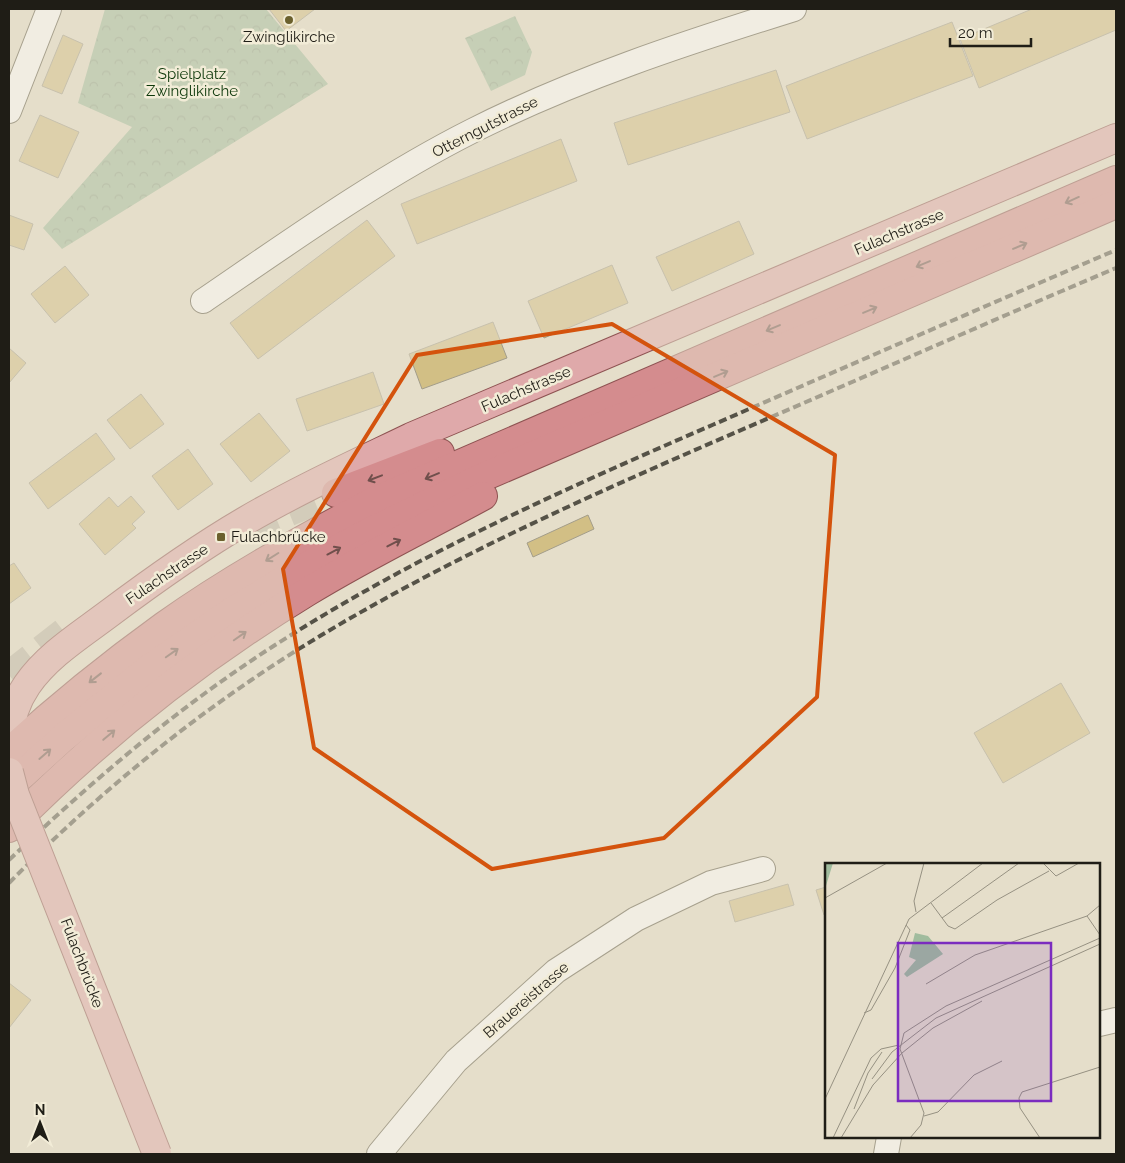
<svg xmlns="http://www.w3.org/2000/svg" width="1125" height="1163" font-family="Raleway,sans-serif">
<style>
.forest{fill:url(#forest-crowns)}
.building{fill:#d2bf85;stroke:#a39d8a}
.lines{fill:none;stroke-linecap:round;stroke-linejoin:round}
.trunk-tunnel{stroke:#bdb7a6;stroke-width:28;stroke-dasharray:28 14;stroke-linecap:butt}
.minor-casing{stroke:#5b5644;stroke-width:26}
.primary-casing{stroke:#8e5352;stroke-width:30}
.trunk-casing{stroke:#8e5352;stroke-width:30}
.minor{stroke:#fff;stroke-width:24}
.primary{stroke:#dfa9aa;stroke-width:28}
.trunk{stroke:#d48c8e;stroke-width:28}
.rail{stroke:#555247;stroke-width:4;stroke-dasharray:8 4;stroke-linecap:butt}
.primary-bridge-casing{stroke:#8e5352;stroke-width:30;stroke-linecap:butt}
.primary-bridge{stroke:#dfa9aa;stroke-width:28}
.oneway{stroke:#704f4c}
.marked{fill:none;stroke:#d4530d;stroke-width:4;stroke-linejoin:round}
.poi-dot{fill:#6b602d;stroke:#f2ecd7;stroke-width:2}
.labels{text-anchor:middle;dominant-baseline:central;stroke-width:5;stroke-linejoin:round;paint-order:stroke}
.poi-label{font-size:15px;fill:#1f1d16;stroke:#f2ecd7}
.park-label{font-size:15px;fill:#0d380a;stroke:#f2ecd7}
.street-label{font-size:15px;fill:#1f1d16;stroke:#f2ecd7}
.inset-road{fill:none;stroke:#969182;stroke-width:1}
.view{fill:#7b2cbf;fill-opacity:0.15;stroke:#7b2cbf;stroke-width:2.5}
.inset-edge{fill:none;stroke:#1f1d16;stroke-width:2.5}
</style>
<defs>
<pattern id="forest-crowns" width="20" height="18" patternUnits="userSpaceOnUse" patternTransform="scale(1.25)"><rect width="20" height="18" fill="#a1bc9e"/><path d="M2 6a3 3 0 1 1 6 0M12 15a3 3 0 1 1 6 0" fill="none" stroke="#8aa187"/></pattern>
</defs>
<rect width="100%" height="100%" fill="#e5deca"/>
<g class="forest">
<path d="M105 9H266L328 84 62 249 43 228 132 127 78 103Z"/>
<path d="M515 16 532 52 525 75 491 91 465 38Z"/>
</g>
<g class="building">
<path d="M269 9H315L286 31Z"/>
<path d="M1032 9H1116V30L979 88 960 39Z"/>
<path d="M952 22 973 76 807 139 786 86Z"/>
<path d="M63 35 83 44 62 94 42 86Z"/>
<path d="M776 70 790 112 628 165 614 123Z"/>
<path d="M40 115 79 132 58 178 19 161Z"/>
<path d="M561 139 577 181 417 244 401 204Z"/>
<path d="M9 215 33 224 24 250 9 245Z"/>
<path d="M367 220 395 256 258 359 230 323Z"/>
<path d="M739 221 754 254 672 291 656 257Z"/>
<path d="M612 265 628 303 544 338 528 301Z"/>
<path d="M65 266 89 295 55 323 31 294Z"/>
<path d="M493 322 507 358 422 389 409 354Z"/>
<path d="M9 348 26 363 9 383Z"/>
<path d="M373 372 384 404 307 431 296 399Z"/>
<path d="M141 394 164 424 130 449 107 420Z"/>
<path d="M259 413 290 451 251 482 220 444Z"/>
<path d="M96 433 115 459 48 509 29 483Z"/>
<path d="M188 449 213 484 178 510 152 476Z"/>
<path d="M131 496 145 512 132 524 136 528 105 555 79 524 109 497 118 507Z"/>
<path d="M588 515 594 529 533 557 527 543Z"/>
<path d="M14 563 31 588 9 604V566Z"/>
<path d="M1061 683 1090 733 1003 783 974 733Z"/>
<path d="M788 884 794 905 735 922 729 901Z"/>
<path d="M826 887V914L824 915 816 890Z"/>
<path d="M9 983 31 1000 9 1028Z"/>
</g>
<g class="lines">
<g class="trunk-tunnel">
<path d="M250 528 336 493"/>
<path d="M9 675 70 627"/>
</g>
<defs>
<g id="minor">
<path d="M9 111 49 9"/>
<path d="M203 301C291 241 377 179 472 131 575 79 685 43 794 9"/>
<path d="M1099 1024 1116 1020"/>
<path d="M379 1154 456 1061 556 971 636 919 711 883 763 869"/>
<path d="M886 1154 889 1137"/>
</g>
<path id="primary" d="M9 739C10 720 16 701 27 685 47 656 79 636 107 615 151 582 197 549 245 521 298 490 355 464 411 437L1116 138"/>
<g id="trunk">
<path d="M336 493 440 453"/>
<path d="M9 752C58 707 110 665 164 626 230 579 301 540 372 502L1116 180"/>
<path d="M9 787 64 737 150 668 231 612 326 555 371 531 481 478 1116 204"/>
<path d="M9 828C98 738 199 658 307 592 364 557 424 528 483 496"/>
</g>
</defs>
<use href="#minor" class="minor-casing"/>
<use href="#primary" class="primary-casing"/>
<use href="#trunk" class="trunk-casing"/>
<use href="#minor" class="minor"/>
<use href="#primary" class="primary"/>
<use href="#trunk" class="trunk"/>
<g class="rail">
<path d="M9 860C91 782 176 709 272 647 412 557 564 489 717 423 850 365 983 307 1116 250"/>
<path d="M9 883C103 788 209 702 325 633 466 549 618 483 769 418 885 368 1000 317 1116 268"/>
</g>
<defs>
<path id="primary-bridge" d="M9 772 15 795 157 1154"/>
</defs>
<use href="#primary-bridge" class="primary-bridge-casing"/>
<use href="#primary-bridge" class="primary-bridge"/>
</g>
<defs><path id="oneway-shaft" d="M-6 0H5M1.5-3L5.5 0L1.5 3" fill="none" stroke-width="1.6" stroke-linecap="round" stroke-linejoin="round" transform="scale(1.25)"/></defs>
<g class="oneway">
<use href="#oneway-shaft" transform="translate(1072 200) rotate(156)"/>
<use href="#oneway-shaft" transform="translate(1020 246) rotate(-23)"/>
<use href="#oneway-shaft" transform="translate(923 264) rotate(157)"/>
<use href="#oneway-shaft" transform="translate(870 310) rotate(-23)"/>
<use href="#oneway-shaft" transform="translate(773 328) rotate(157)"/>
<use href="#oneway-shaft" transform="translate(721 374) rotate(-23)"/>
<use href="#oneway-shaft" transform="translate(432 476) rotate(157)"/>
<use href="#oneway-shaft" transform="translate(375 478) rotate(159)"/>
<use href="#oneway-shaft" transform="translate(394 543) rotate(-27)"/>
<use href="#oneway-shaft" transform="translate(334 551) rotate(-28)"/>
<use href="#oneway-shaft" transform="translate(272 557) rotate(148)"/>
<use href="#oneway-shaft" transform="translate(240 636) rotate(-35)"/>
<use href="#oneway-shaft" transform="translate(172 653) rotate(-35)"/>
<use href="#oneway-shaft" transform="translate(95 678) rotate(142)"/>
<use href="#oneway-shaft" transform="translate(109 735) rotate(-40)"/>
<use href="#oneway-shaft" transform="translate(45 754) rotate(-41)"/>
</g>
<path d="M0 0H1125V1163H0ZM612 324 835 455 817 697 664 838 492 869 314 748 283 569 417 355Z" fill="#e5deca" fill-opacity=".55" fill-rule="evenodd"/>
<path class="marked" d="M612 324 835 455 817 697 664 838 492 869 314 748 283 569 417 355Z"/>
<g class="poi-dot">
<circle cx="289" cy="20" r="5"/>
<rect x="216" y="532" width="10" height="10" rx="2.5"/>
</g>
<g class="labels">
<g class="poi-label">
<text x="289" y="37">Zwinglikirche</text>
<text x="231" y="537" text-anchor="start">Fulachbrücke</text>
</g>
<g class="park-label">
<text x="192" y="74">Spielplatz<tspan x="192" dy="17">Zwinglikirche</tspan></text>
</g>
<g class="street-label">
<text transform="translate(485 127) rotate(-27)">Otterngutstrasse</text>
<text transform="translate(899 232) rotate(-23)">Fulachstrasse</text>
<text transform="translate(526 389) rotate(-23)">Fulachstrasse</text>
<text transform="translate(167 574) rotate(-34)">Fulachstrasse</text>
<text transform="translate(82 963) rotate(69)">Fulachbrücke</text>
<text transform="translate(526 1000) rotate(-41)">Brauereistrasse</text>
</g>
</g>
<g transform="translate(825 863)">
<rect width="275" height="275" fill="#e5deca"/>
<path d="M0 0H8L0 26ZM90 70 103 73 118 91 82 114 79 111 91 97 84 94Z" fill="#a1bc9e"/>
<path class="inset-road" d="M218 0 231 13 254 0M0 35 62 0M106 40 123 63 130 66 172 37 224 8M91 49 89 38 99 0M262 53 275 42M117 55 194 0M101 121 150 92 262 53 275 72M39 150 46 147 70 105 85 67 81 62M47 216 67 189 111 155 275 81M0 236 84 56 158 0M29 246 43 210 57 189M99 253 113 249 149 212 177 198M8 275 46 195 56 186 74 182M16 275 48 222 77 190 108 165 157 138M85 275 96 262 99 250 75 186 79 170 121 143 275 75M215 275 195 245 194 235 197 229 275 204"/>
<path class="view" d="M73 80H226V238H73Z"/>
<rect width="275" height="275" class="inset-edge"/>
</g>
<rect width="1125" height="1163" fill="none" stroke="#1f1d16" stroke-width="20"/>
<g transform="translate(40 1123)" stroke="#f2ecd7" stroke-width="4" paint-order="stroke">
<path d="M0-4L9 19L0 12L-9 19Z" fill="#1f1d16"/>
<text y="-8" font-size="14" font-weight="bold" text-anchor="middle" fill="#1f1d16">N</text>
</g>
<path d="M950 38v8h81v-8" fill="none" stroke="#1f1d16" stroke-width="2.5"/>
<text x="958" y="38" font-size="15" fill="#1f1d16" stroke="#f2ecd7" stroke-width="4" paint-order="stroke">20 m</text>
</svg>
